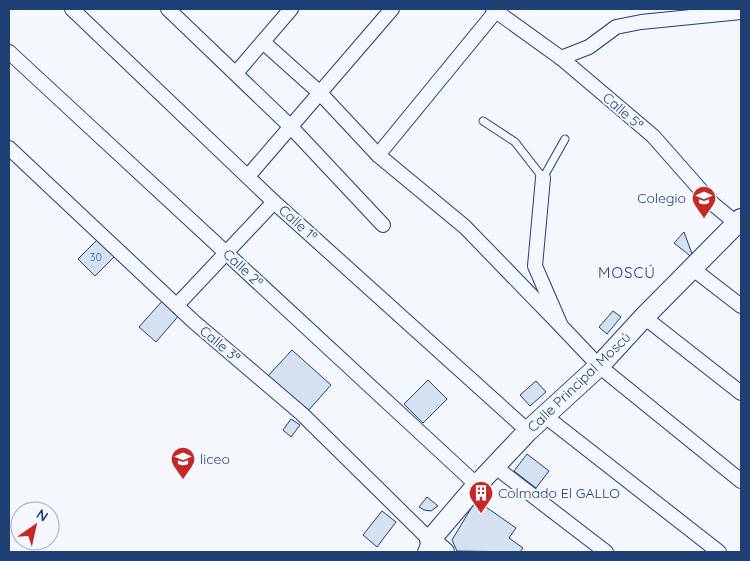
<svg xmlns="http://www.w3.org/2000/svg" width="750" height="561" font-family="Quicksand,sans-serif">
<style>
.building{fill:#d5e0f0;stroke:#1d3f73}
.lines{fill:none;stroke-linecap:round;stroke-linejoin:round}
.lane-casing{stroke:#1d3f73;stroke-width:9}
.street-casing{stroke:#1d3f73;stroke-width:16}
.secondary-casing{stroke:#1d3f73;stroke-width:22}
.lane{stroke:#f4f7fb;stroke-width:7}
.street{stroke:#f4f7fb;stroke-width:14}
.secondary{stroke:#f4f7fb;stroke-width:20}
.labels{text-anchor:middle;dominant-baseline:central;stroke-width:4;stroke-linejoin:round;paint-order:stroke}
.number-label{font-size:11px;fill:#4b6792}
.street-label{font-size:14px;fill:#1d3f73;stroke:#f4f7fb}
.poi-label{font-size:14px;fill:#1d3f73;stroke:#f4f7fb;text-anchor:start}
.neighbourhood-label{font-size:15px;letter-spacing:1px;fill:#1d3f73;stroke:#f4f7fb}
</style>
<rect width="100%" height="100%" fill="#f4f7fb"/>
<g class="building">
<path d="M684 232 694 259 674 243Z"/>
<path d="M98 239 115 256 95 276 78 259Z"/>
<path d="M164 299 181 313 156 342 139 327Z"/>
<path d="M613 311 621 317 607 334 599 327Z"/>
<path d="M292 350 331 385 306 413 267 377Z"/>
<path d="M428 380 447 399 423 423 404 404Z"/>
<path d="M536 381 546 392 530 406 520 395Z"/>
<path d="M291 419 300 425 291 437 283 430Z"/>
<path d="M527 454 549 471 536 488 514 471Z"/>
<path d="M427 497 438 506 431 511 424 510 419 507Z"/>
<path d="M476 500 516 528 509 538 523 548 520 552 457 551 452 540Z"/>
<path d="M382 511 396 522 377 547 363 535Z"/>
</g>
<g class="lines">
<defs>
<path id="lane" d="M483 121 515 142 543 178 565 139"/>
<g id="street">
<path d="M72 9 274 202 528 431"/>
<path d="M168 9 291 127 383 225"/>
<path d="M493 9 561 58 653 136 713 204 741 227"/>
<path d="M263 42 320 93 378 155 465 227 561 326"/>
<path d="M9 52 477 485"/>
<path d="M561 58 589 47 616 27 641 22 741 12"/>
<path d="M236 73 291 9"/>
<path d="M9 148 193 321 302 414 430 540 425 552"/>
<path d="M378 155 496 11"/>
<path d="M249 175 392 9"/>
<path d="M543 178 535 266 561 326 599 366 741 481"/>
<path d="M693 269 741 306"/>
<path d="M177 305 274 202"/>
<path d="M644 317 741 393"/>
<path d="M545 416 719 552"/>
<path d="M494 466 606 552"/>
</g>
<path id="secondary" d="M444 552 430 540 477 485 528 431 599 366 644 317 741 219"/>
</defs>
<use href="#lane" class="lane-casing"/>
<use href="#street" class="street-casing"/>
<use href="#secondary" class="secondary-casing"/>
<use href="#lane" class="lane"/>
<use href="#street" class="street"/>
<use href="#secondary" class="secondary"/>
</g>
<defs>
<symbol id="school-pin" viewBox="-11 -11 22 30"><path d="M0 17L-7.5 6A9.5 9.5 0 1 1 7.5 6Z" fill="#c62828" stroke="#f4f7fb"/><path d="M0-5L7-2L0 1L-7-2ZM-4 1L0 2.5L4 1V4Q0 6-4 4Z" fill="#fff"/></symbol>
<symbol id="building-pin" viewBox="-11 -11 22 30"><path d="M0 17L-7.5 6A9.5 9.5 0 1 1 7.5 6Z" fill="#c62828" stroke="#f4f7fb"/><path d="M-4-6H4V6H1V3H-1V6H-4ZM-2.5-4.3h1.7v1.8h-1.7ZM.8-4.3h1.7v1.8H.8ZM-2.5-1h1.7V.8h-1.7ZM.8-1h1.7V.8H.8Z" fill="#fff"/></symbol>
</defs>
<g fill-rule="evenodd">
<use href="#school-pin" x="690" y="184" width="28" height="38"/>
<use href="#school-pin" x="169" y="445" width="28" height="38"/>
<use href="#building-pin" x="467" y="479" width="28" height="38"/>
</g>
<g class="labels">
<g class="number-label">
<text x="96" y="257">30</text>
</g>
<g class="street-label">
<text transform="translate(623 111) rotate(41)">Calle 5ª</text>
<text transform="translate(298 223) rotate(42)">Calle 1ª</text>
<text transform="translate(243 268) rotate(43)">Calle 2ª</text>
<text transform="translate(220 344) rotate(40)">Calle 3ª</text>
<text transform="translate(579 382) rotate(-44)">Calle Principal Moscú</text>
</g>
<g class="poi-label">
<text x="686" y="198" text-anchor="end">Colegio</text>
<text x="200" y="459">liceo</text>
<text x="498" y="493">Colmado El GALLO</text>
</g>
<g class="neighbourhood-label">
<text x="627" y="272">MOSCÚ</text>
</g>
</g>
<rect width="750" height="561" fill="none" stroke="#1d3f73" stroke-width="20"/>
<g transform="translate(35 526) rotate(34)"><circle r="24" fill="#f4f7fb" stroke="#9eadc5"/>
<path d="M0-4L9 19L0 12L-9 19Z" fill="#c62828"/>
<text y="-8" font-size="14" font-weight="bold" text-anchor="middle" fill="#1d3f73">N</text>
</g>
</svg>
